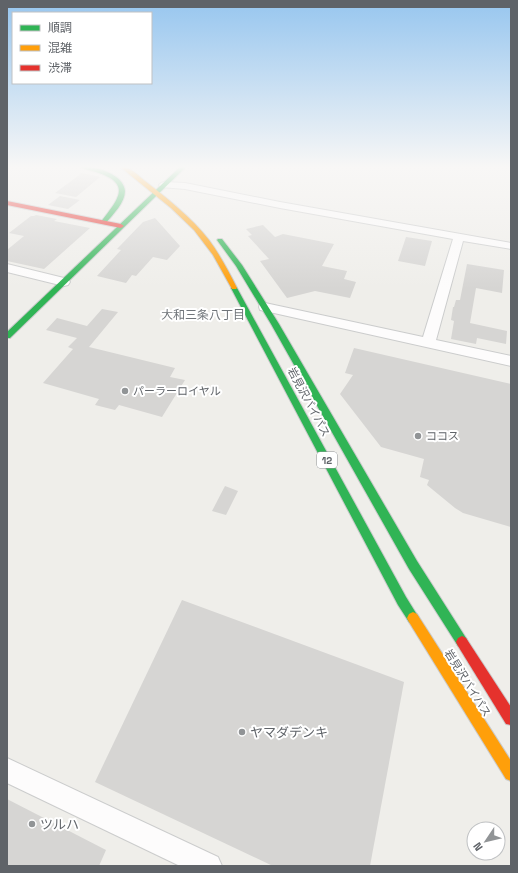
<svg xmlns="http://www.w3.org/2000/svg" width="518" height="873" font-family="'Space Grotesk','Noto Sans JP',sans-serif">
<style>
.building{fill:#d6d5d3}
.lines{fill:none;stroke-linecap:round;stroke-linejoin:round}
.street-casing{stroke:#cbcccc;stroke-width:2}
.fast-casing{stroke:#cacacb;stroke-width:2}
.slow-casing{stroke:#cacacb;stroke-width:2}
.jam-casing{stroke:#cacacb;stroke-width:2}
.street{fill:#fdfcfc;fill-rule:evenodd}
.fast{fill:#30b455;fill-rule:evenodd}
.slow{fill:#ff9f0a;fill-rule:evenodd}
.jam{fill:#e5322d;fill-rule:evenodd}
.poi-dot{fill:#919496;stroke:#fff;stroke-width:1.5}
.labels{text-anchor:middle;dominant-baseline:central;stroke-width:4;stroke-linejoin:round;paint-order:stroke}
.shield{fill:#fff;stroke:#8f9295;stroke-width:1}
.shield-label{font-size:10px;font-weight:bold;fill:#5f6368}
.poi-label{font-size:11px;fill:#5f6368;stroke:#fff;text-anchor:start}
.street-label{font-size:11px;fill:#5f6368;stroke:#fff}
.neighbourhood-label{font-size:12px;fill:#70757a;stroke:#fff}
.near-poi-label{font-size:13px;fill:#5f6368;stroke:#fff;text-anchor:start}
</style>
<rect width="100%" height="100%" fill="#efeeea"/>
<g class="building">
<path d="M82 173 100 177 76 197 55 193Z"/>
<path d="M60 196 80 200 68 209 48 205Z"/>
<path d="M36 215 57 219 54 221 90 228 44 269 7 261V250L24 236 9 233 31 216H34Z"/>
<path d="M155 218 180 246 167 260 153 257 136 276 132 275 126 283 97 276 121 250 117 249 143 222Z"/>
<path d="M263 225 275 237 283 234 334 244 322 266 347 271 344 279 356 282 350 298 315 291 287 298 260 261 269 259 248 236 252 235 246 229Z"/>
<path d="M406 237 432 241 425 266 398 261Z"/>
<path d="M467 264 504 270 502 293 476 288 470 323 507 331 506 344 477 338 476 344 451 339 454 321 451 320 453 307H454L456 300H460Z"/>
<path d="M102 309 118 312 89 347 175 368 170 377 185 380 162 417 119 405 115 410 95 405 99 399 43 383 73 349 68 347 77 338 46 330 57 318 87 326Z"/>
<path d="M354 348 511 384V527L463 513 455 508 427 485 429 480 420 477 424 459 381 447 340 394 353 375 345 373Z"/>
<path d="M225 486 238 491 226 515 212 511Z"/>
<path d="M182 600 404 682 370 866H273L95 782Z"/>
<path d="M7 799 106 850 99 866H7Z"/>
</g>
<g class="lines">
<defs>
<g id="street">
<path d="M164 182 185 183 280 202 511 243V249L463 241 436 340 511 356V366L265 311 260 310 259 307 260 304 265 303 423 337 453 239 280 208 185 189 161 187 159 185 161 183Z"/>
<path d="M7 264 68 279 70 282 68 285 64 286 7 272Z"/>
<path d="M7 758 218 857 222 866H180L7 783Z"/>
</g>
<g id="fast">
<path d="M78 166C92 165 124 173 125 191 125 203 113 214 106 223L101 222C118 199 133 184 96 172 90 170 83 169 78 166Z"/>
<path d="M181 166H187L10 338H7V332Z"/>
<path d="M218 239H222L242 265 279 324 417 561 466 638 468 642 466 646 462 648 458 646 409 569 271 324 236 266 217 240Z"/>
<path d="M234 286 237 288 406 597 419 618 417 622 413 624 409 622 398 605 231 288Z"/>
</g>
<g id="slow">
<path d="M119 166C129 166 138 175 145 181 168 199 191 217 209 240 220 255 229 272 237 288L236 289H232L213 255 194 230 171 208Z"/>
<path d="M413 612 417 614 511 761V781L506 779 409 622 407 618 409 614Z"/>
</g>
<g id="jam">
<path d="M7 201 121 224 124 226 121 228 7 205Z"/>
<path d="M462 636 466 638 511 707V725L506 724 458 646 456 642 458 638Z"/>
</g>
</defs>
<use href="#street" class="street-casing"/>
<use href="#fast" class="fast-casing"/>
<use href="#slow" class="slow-casing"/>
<use href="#jam" class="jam-casing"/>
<use href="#street" class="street"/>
<use href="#fast" class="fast"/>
<use href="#slow" class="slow"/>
<use href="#jam" class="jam"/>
</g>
<linearGradient id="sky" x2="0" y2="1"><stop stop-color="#97c6ef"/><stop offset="0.58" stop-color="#f8f7f6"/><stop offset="1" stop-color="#f8f7f6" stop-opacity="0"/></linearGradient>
<rect width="518" height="288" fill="url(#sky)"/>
<g class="poi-dot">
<circle cx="125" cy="391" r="4"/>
<circle cx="418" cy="436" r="4"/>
<circle cx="242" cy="732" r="4"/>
<circle cx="32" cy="824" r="4"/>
</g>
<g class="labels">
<rect class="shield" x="317" y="452" width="20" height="16" rx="3"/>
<g class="shield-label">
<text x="327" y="460">12</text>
</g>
<g class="poi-label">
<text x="133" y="391">パーラーロイヤル</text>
<text x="426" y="436">ココス</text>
</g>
<g class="street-label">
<text transform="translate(309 402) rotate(62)">岩見沢バイパス</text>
<text transform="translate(468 683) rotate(58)">岩見沢バイパス</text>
</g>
<g class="neighbourhood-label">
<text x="203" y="315">大和三条八丁目</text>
</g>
<g class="near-poi-label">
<text x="250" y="732">ヤマダデンキ</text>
<text x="40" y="824">ツルハ</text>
</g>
</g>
<rect width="518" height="873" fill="none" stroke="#5f6368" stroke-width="16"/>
<rect x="12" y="12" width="140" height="72" fill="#ffffff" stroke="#bfc1c3"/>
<rect x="20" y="25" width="20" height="6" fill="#30b455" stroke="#bfc1c3"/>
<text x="48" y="32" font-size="12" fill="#5f6368">順調</text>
<rect x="20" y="45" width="20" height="6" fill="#ff9f0a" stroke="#bfc1c3"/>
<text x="48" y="52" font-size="12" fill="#5f6368">混雑</text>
<rect x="20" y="65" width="20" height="6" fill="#e5322d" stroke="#bfc1c3"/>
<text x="48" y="72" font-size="12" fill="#5f6368">渋滞</text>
<g transform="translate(486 841) rotate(235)"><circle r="19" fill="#ffffff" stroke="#bfc1c3"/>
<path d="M0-3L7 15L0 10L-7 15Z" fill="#919496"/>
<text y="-6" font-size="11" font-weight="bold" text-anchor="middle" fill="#5f6368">N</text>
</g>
</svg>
